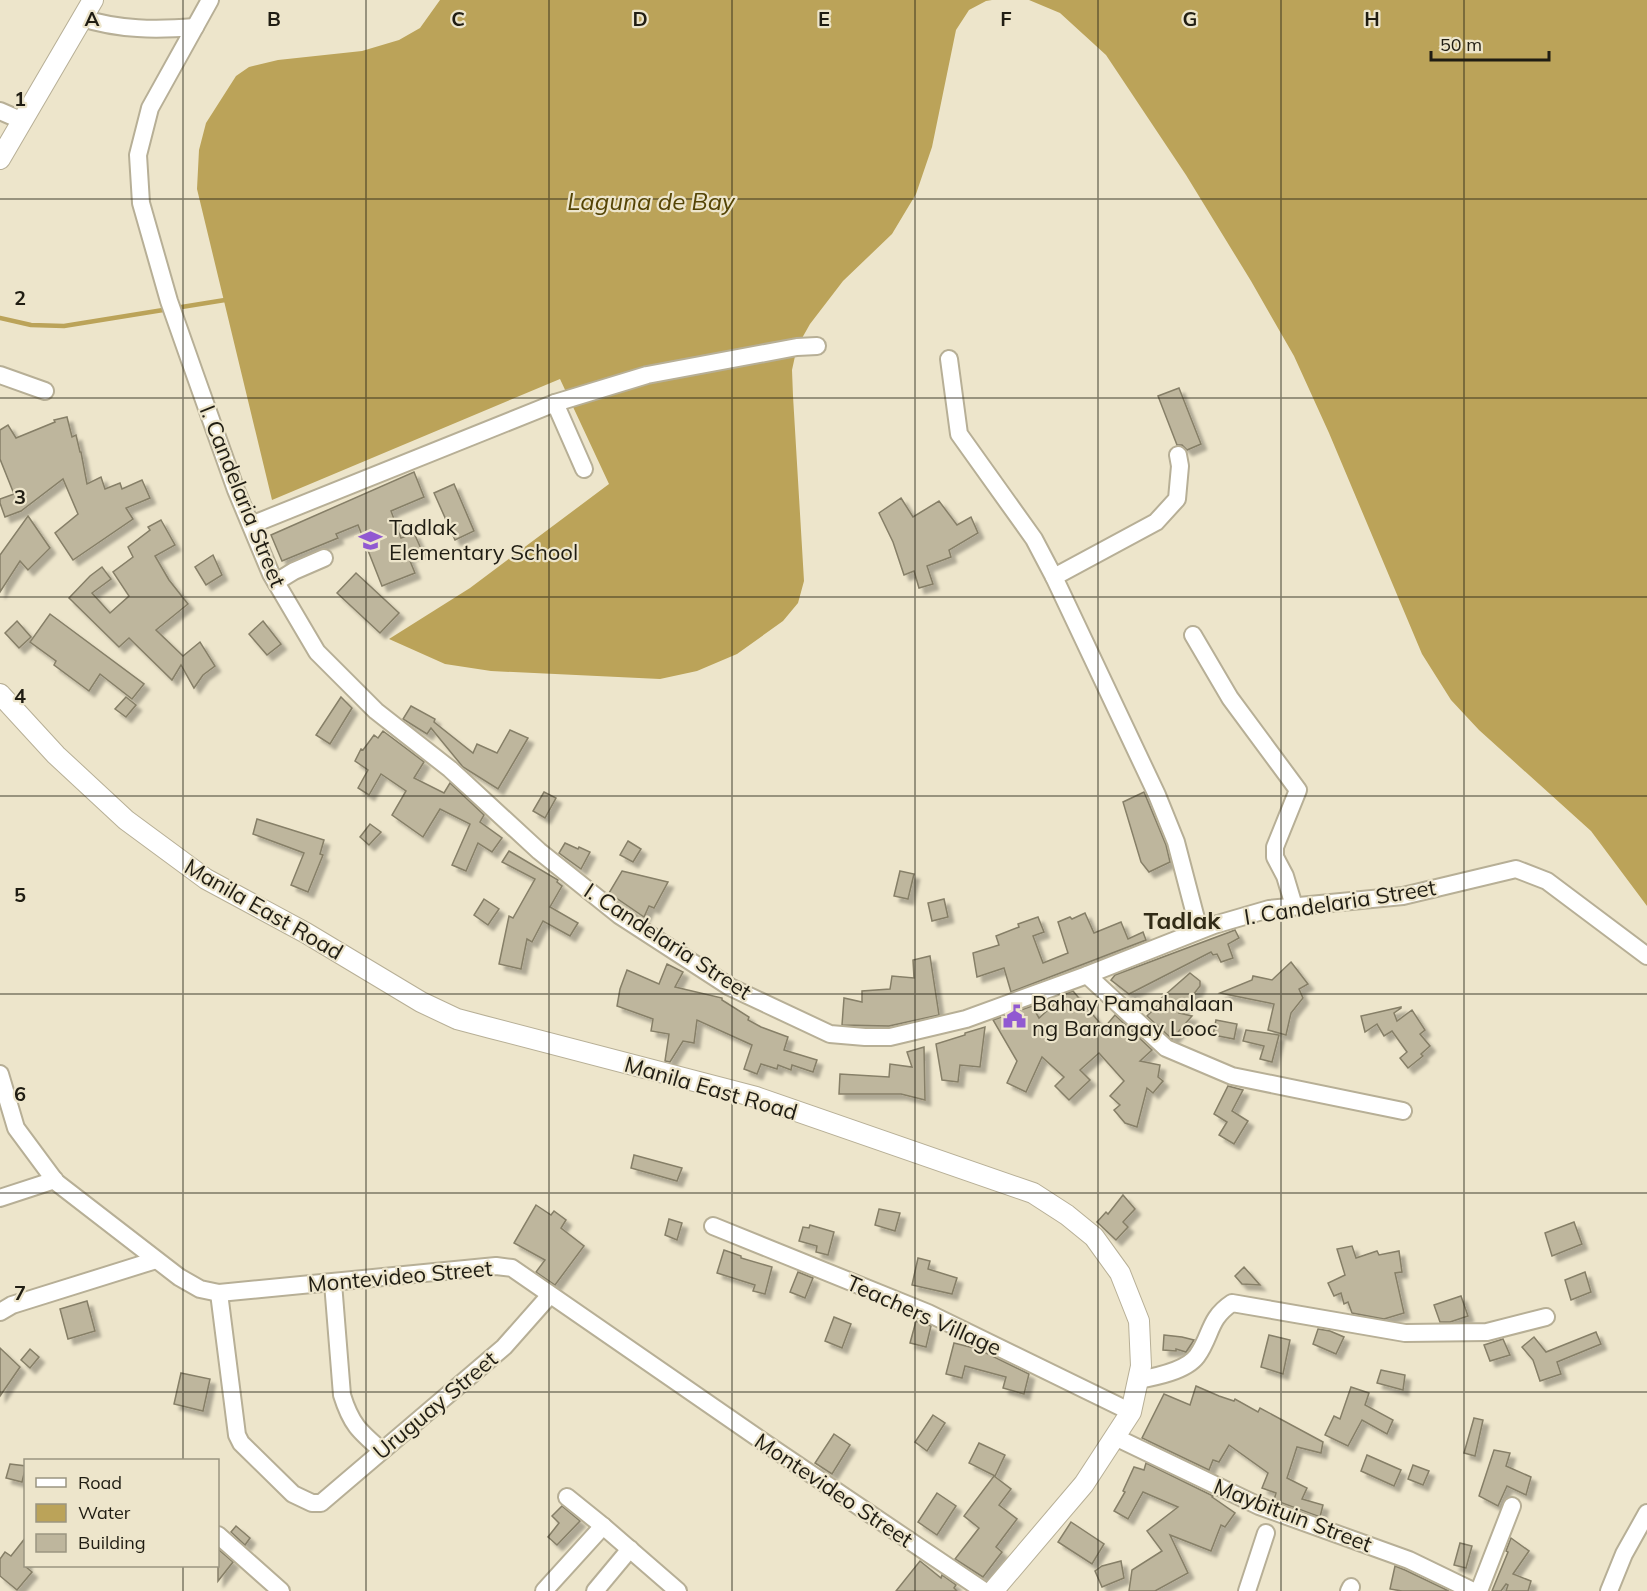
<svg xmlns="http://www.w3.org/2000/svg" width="1647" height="1591" font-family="Mulish,sans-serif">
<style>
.water{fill:#bba359}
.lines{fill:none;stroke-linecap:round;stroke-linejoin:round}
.stream{stroke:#bba359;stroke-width:4.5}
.building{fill:#beb69d;stroke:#867f67;stroke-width:1.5;filter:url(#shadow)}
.minor-casing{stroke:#b7af96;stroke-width:20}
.major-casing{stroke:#b7af96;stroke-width:22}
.minor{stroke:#fff;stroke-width:16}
.major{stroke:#fff;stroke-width:20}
.grid{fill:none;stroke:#201d13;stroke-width:1.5;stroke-opacity:0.55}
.labels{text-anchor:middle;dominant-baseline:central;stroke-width:4.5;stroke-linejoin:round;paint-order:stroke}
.street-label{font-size:22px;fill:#201d13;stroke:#ede5cb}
.poi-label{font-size:22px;fill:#201d13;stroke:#ede5cb;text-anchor:start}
.water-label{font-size:24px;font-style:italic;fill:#544405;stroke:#ede5cb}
.neighbourhood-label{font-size:24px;font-weight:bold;fill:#312b16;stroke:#ede5cb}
.grid-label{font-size:20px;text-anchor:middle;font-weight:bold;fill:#201d13;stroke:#ede5cb;stroke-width:4.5;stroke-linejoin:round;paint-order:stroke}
</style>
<defs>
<filter id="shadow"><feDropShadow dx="5.5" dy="5.5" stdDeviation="1.5" flood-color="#0004"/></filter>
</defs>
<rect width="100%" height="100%" fill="#ede5cb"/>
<g class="water">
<path d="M440 0H992L986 1 969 10 956 30 932 147 916 194 892 234 843 281 810 324 797 347 792 370 793 396 804 581 798 603 783 621 737 654 697 671 660 679 491 671 445 664 389 639 470 588 609 484 560 379 272 500 197 189 199 150 206 123 236 76 249 67 278 60 362 51 399 40 420 28Z"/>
<path d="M1029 0H1647V906L1591 831 1479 730 1451 700 1422 654 1329 433 1294 356 1251 281 1186 175 1106 55 1060 13Z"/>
</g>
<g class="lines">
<path class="stream" d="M0 318 31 325 64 326 225 300"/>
</g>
<g class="building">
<path d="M1179 388 1201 444 1187 450 1182 445H1177L1158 396Z"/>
<path d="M67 417 72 437 76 435 80 452H81L87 484 101 477 105 489 120 483 122 489 142 480 150 498 126 508 133 519 73 560 55 533 78 514 63 479 21 511 5 517 0 503V499L14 494 0 459V430L8 425 16 438 55 422 54 420Z"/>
<path d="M414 472 424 497 391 511 401 538 414 533 422 551 408 556 415 573 382 586 358 525 336 534 338 538 282 561 271 535Z"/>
<path d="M454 484 474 531 455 540 434 493Z"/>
<path d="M901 498 913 517 939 501 957 525 971 517 978 533 949 550 951 557 927 566 933 584 919 588 914 571 904 575 893 542 879 513Z"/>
<path d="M28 516 50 548 28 570 20 561 0 592V555Z"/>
<path d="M161 520 175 545 155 556 169 580 188 604 156 630 183 656 200 642 215 666 203 675 194 688 181 665 172 680 129 638 119 647 69 598 90 576 102 567 111 579 92 593 110 613 129 596 113 572 133 557 128 547 150 530 148 527Z"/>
<path d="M213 555 222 575 206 585 195 567Z"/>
<path d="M356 573 399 613 380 633 337 593Z"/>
<path d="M50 614 144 684 132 699 100 674 89 691 54 665 56 661 30 642Z"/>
<path d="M17 621 31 637 19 648 5 633Z"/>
<path d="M263 621 281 644 267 655 249 634Z"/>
<path d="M126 697 136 705 126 717 115 709Z"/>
<path d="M341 697 352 708 330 744 316 735Z"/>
<path d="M411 706 435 719 434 722 473 753 477 744 497 753 510 730 528 738 498 789 463 767 431 728 427 734 403 719Z"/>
<path d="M383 731 424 762 414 778 444 793 450 783 484 815 480 822 502 838 492 852 478 843 466 871 452 865 470 824 440 809 423 837 392 815 406 791 381 774 369 795 358 788 368 770 355 761 361 749 363 750 374 735 378 738Z"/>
<path d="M544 792 556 798 545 818 533 811Z"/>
<path d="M1144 792 1166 845 1170 862 1149 872 1141 862 1123 802Z"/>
<path d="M257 819 324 840 320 854 323 855 308 892 291 885 304 853 253 834Z"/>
<path d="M370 824 381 832 369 845 360 837Z"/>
<path d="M628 841 641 849 633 862 620 855Z"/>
<path d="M565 843 578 849 579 847 590 852 581 869 559 853Z"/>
<path d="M509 851 558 880 557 882 562 886 550 907 578 923 570 936 543 921 532 942 527 939 521 969 499 964 509 916 513 918 535 879 502 862Z"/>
<path d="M622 871 668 882 654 908 649 906 644 917 609 893Z"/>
<path d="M900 871 914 874 908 899 894 896Z"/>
<path d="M484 899 499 909 488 925 474 915Z"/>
<path d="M944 899 948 917 932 921 928 903Z"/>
<path d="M1085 913 1094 933 1121 922 1128 939 1143 932 1146 940 1011 992 1004 968 977 977 973 953 999 945 996 936 1019 927 1018 924 1038 917 1044 932 1033 936 1043 963 1068 953 1058 922 1070 917 1072 919Z"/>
<path d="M1235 930 1239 938 1228 944 1233 958 1221 962 1217 954 1213 955 1211 952 1129 994 1111 980 1115 975Z"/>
<path d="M930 956 939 1015 889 1026 842 1025 844 998 862 1002V991L890 989 892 976 914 978 913 960Z"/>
<path d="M1291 962 1308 984 1299 989 1303 998 1291 1013 1286 1035 1268 1030 1274 1004 1220 993 1252 980 1253 976 1272 980Z"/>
<path d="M667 964 683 972 675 987 722 998V1000L749 1017 748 1020 761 1027 788 1037 784 1050 817 1060 813 1072 792 1065 791 1070 778 1065 777 1069 761 1064 757 1074 744 1069 752 1045 697 1020 694 1043 683 1041 670 1062 665 1061 669 1034 651 1031 653 1019 617 1006 620 989 627 970 659 984Z"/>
<path d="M1190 973 1200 981V986L1179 1013 1192 1016 1172 1039 1147 1016 1159 1004 1157 1002Z"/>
<path d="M1073 991 1104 1028 1115 1015 1152 1050 1140 1061 1160 1065 1158 1077 1163 1081 1153 1093 1147 1088 1137 1127 1125 1123 1114 1110 1120 1105 1110 1096 1124 1081 1099 1053 1080 1070 1090 1080 1069 1100 1055 1086 1064 1077 1042 1057 1026 1092 1007 1083 1017 1061 993 1020 1032 1006 1039 1018 1067 993Z"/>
<path d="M1401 1007V1008L1394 1013 1397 1021 1412 1010 1425 1030 1420 1034 1430 1046 1421 1054 1423 1056 1408 1068 1400 1058 1407 1052 1392 1031 1384 1036 1377 1024 1365 1032 1361 1016Z"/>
<path d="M1216 1020 1237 1024 1234 1039 1213 1035Z"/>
<path d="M985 1027 980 1067 960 1065 958 1082 942 1080 936 1044 965 1035V1033Z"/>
<path d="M1246 1030 1279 1035 1272 1062 1260 1059 1264 1046 1243 1041Z"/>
<path d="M924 1047 925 1100 901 1094H839L840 1074 889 1077 890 1064 912 1067 907 1052Z"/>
<path d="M1228 1086 1243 1090 1232 1111 1248 1121 1234 1144 1219 1135 1227 1122 1214 1114Z"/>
<path d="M634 1155 682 1168 677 1181 631 1168Z"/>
<path d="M1123 1195 1135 1209 1123 1222 1128 1227 1116 1240 1097 1222 1106 1212 1108 1214Z"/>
<path d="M536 1205 551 1215 554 1211 566 1220 561 1228 584 1246 555 1285 536 1272 545 1260 514 1243Z"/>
<path d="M879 1209 900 1213 895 1231 875 1225Z"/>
<path d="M669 1219 682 1223 677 1240 665 1235Z"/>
<path d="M1574 1222 1582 1244 1552 1256 1545 1233Z"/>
<path d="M810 1225 834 1232 828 1255 816 1252 817 1246 799 1241 803 1227 809 1228Z"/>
<path d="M1352 1246 1356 1258 1377 1251 1379 1255 1399 1251 1402 1272 1395 1273 1404 1313 1384 1319 1352 1313 1348 1302 1344 1304 1341 1293 1334 1296 1328 1283 1345 1275 1337 1249Z"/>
<path d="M724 1250 741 1256V1258L772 1267 765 1294 753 1291 755 1285 717 1273Z"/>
<path d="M918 1258 930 1261 928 1269 957 1278 952 1294 912 1285Z"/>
<path d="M1244 1267 1260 1285 1242 1284 1235 1276Z"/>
<path d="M798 1272 813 1278 805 1298 790 1292Z"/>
<path d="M1585 1272 1591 1292 1571 1300 1565 1280Z"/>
<path d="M1461 1296 1468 1316 1450 1322H1440L1434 1305Z"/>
<path d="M87 1301 95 1331 68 1339 60 1309Z"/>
<path d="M834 1317 851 1324 842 1348 825 1341Z"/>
<path d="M916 1321 931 1326 926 1347 910 1343Z"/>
<path d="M1318 1329 1330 1331 1344 1337 1336 1354 1313 1344Z"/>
<path d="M1596 1332 1601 1344 1557 1362 1561 1374 1540 1381 1533 1360 1522 1347 1534 1337 1546 1352Z"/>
<path d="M1164 1335 1182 1337 1194 1340 1186 1352 1176 1349V1351L1163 1350Z"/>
<path d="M1269 1335 1290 1340 1283 1374 1261 1367Z"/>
<path d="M1503 1339 1510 1355 1490 1361 1484 1345Z"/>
<path d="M954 1343 978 1349 1029 1374 1024 1394 1003 1388 1006 1377 965 1366 962 1378 946 1374Z"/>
<path d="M0 1348 20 1367 0 1396Z"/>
<path d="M30 1349 39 1357 30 1368 21 1360Z"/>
<path d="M1381 1370 1405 1375 1403 1390 1377 1383Z"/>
<path d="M181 1373 210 1379 203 1411 174 1404Z"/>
<path d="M1196 1386 1219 1396 1234 1401 1235 1399 1258 1412 1260 1408 1323 1442 1321 1453 1297 1447 1287 1478 1307 1488 1302 1499 1323 1505 1320 1517 1274 1500 1276 1493 1262 1488 1268 1473 1229 1445 1219 1462 1213 1460 1209 1470 1142 1438 1164 1394 1190 1405Z"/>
<path d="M1351 1387 1369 1393 1365 1405 1393 1420 1387 1434 1362 1420 1348 1446 1325 1435 1334 1416 1340 1419Z"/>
<path d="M933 1415 945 1423 927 1451 915 1442Z"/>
<path d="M1474 1418 1483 1420 1475 1456 1464 1453Z"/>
<path d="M834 1434 850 1445 832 1474 815 1463Z"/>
<path d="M979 1443 1005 1455 995 1476 969 1463Z"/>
<path d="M1494 1450 1510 1453 1506 1466 1531 1477 1526 1495 1507 1486 1498 1506 1479 1496Z"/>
<path d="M1367 1455 1401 1470 1394 1486 1361 1471Z"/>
<path d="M1146 1463 1213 1496 1212 1497 1235 1513 1225 1527 1221 1525 1211 1551 1170 1535 1188 1573 1155 1591H1129L1132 1570 1162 1551 1147 1531 1178 1507 1143 1492 1128 1519 1114 1511 1125 1492 1123 1491 1134 1467 1144 1470Z"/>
<path d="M10 1464 26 1466 22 1482 6 1478Z"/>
<path d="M1413 1465 1429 1471 1423 1485 1408 1479Z"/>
<path d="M994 1476 1011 1489 999 1505 1017 1519 996 1547 1002 1552 983 1577 955 1559 979 1528 964 1516Z"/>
<path d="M937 1493 956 1506 937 1535 918 1522Z"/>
<path d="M562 1506 580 1521 557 1545 548 1537 559 1523 552 1516Z"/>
<path d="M1071 1522 1104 1544 1092 1564 1058 1542Z"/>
<path d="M236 1526 250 1538 245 1545 231 1532Z"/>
<path d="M26 1537V1567L32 1572 17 1590 0 1576V1559L5 1552 11 1556Z"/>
<path d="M1511 1538 1529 1551 1513 1574 1531 1581 1528 1591H1506L1508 1585 1506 1584 1501 1591H1492L1508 1552 1506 1551Z"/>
<path d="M1460 1543 1472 1546 1466 1568 1454 1565Z"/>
<path d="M218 1549 233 1562 218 1581Z"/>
<path d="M920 1561 941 1578 942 1575 956 1585 954 1588 957 1591H896Z"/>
<path d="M1121 1561 1124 1578 1102 1587 1095 1571 1102 1566Z"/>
<path d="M1395 1566 1405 1570 1449 1591H1402L1390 1589Z"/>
</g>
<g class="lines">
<defs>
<g id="minor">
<path d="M210 0 150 108 138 155 141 203 169 301 194 372 236 490 271 574 317 652 376 711 450 769 539 851 619 915 730 987 830 1034 865 1037H890L966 1019 1087 975 1214 925 1269 909 1403 896 1516 869 1547 881 1647 956"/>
<path d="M82 18C119 30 156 30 195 27"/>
<path d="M0 111 23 121"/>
<path d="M949 359 959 434 1034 539 1054 577 1157 795 1176 842 1199 930"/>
<path d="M0 375 45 391"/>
<path d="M555 403 584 469"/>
<path d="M251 525 555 403 647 375 797 347 817 346"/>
<path d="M1054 577 1156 522 1177 499 1180 466 1178 455"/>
<path d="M276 582 294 571 324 558"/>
<path d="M1193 635 1230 698 1298 790 1275 847V857L1285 876 1294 906"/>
<path d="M1087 975 1166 1048 1232 1076 1403 1111"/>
<path d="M0 1074 16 1128 56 1182 179 1277 200 1289 219 1293 496 1266 512 1268 768 1445 984 1591"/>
<path d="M0 1198 55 1180"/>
<path d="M713 1226 928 1313 1131 1412"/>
<path d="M333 1283 342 1395C351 1424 359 1431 381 1450"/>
<path d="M219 1293 237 1435 241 1443 293 1494 312 1503H321L504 1347 550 1295"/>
<path d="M0 1312 12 1305 156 1260"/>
<path d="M1138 1380C1155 1377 1186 1371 1197 1356 1212 1335 1208 1319 1232 1303L1405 1333 1487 1332 1546 1317"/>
<path d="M1115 1437 1259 1506 1409 1560 1473 1591"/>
<path d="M567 1497 603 1526 678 1591"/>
<path d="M218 1535 281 1591"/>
<path d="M544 1591 603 1526"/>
<path d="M595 1591 630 1549"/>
<path d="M1247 1591 1266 1533"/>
<path d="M1349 1591 1351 1587"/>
<path d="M1479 1591 1512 1506"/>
<path d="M1609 1591 1624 1554 1647 1513"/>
</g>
<g id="major">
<path d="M0 159 93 0"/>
<path d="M0 694 56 755 126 820 206 879 306 933 421 1002 457 1019 491 1028 756 1097 1033 1193 1067 1215 1094 1237 1120 1273 1139 1321 1141 1366 1131 1412 1084 1484 993 1591"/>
</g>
</defs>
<use href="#minor" class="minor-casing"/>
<use href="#major" class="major-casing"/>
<use href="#minor" class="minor"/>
<use href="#major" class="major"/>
</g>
<path class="grid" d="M183 0V1460M366 0V1591M549 0V1591M732 0V1591M915 0V1591M1098 0V1591M1281 0V1591M1464 0V1591M0 199H1647M0 398H1647M0 597H1647M0 796H1647M0 994H1647M0 1193H1647M0 1392H1647M183 1566V1591"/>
<defs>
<symbol id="school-bare" viewBox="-9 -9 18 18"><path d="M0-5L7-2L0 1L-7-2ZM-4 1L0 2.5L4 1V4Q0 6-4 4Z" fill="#9159d1" stroke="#ede5cb" stroke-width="2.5" paint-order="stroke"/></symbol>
<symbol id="civic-bare" viewBox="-9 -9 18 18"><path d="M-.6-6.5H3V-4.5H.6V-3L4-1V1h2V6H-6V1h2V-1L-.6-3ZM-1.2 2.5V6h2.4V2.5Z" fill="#9159d1" stroke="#ede5cb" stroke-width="2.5" paint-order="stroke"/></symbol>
</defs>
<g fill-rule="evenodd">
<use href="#school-bare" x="354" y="524" width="33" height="33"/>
<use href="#civic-bare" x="998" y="1000" width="33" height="33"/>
</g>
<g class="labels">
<g class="street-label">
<text transform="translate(243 496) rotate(68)">I. Candelaria Street</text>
<text transform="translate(1340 902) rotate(-9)">I. Candelaria Street</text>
<text transform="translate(264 909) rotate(30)">Manila East Road</text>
<text transform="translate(668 941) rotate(33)">I. Candelaria Street</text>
<text transform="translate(711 1088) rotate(16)">Manila East Road</text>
<text transform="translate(400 1276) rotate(-5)">Montevideo Street</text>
<text transform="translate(924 1315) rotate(24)">Teachers Village</text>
<text transform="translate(435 1405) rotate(-40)">Uruguay Street</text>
<text transform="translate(834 1490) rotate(34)">Montevideo Street</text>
<text transform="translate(1293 1515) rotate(21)">Maybituin Street</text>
</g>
<g class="poi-label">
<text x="389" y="527">Tadlak<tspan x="389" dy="25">Elementary School</tspan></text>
<text x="1032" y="1003">Bahay Pamahalaan<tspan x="1032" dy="25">ng Barangay Looc</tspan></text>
</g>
<g class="water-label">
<text x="651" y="201">Laguna de Bay</text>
</g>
<g class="neighbourhood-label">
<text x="1182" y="920">Tadlak</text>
</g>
</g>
<g class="grid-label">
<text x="92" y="26">A</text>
<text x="274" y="26">B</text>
<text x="458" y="26">C</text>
<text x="640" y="26">D</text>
<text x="824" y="26">E</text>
<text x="1006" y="26">F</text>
<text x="1190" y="26">G</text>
<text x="1372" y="26">H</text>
<text x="20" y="106">1</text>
<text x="20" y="305">2</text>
<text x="20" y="504">3</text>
<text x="20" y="703">4</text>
<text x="20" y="902">5</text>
<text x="20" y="1101">6</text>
<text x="20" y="1300">7</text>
</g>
<rect x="24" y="1459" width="195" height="108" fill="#ede5cb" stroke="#9b9581" stroke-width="1.5"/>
<rect x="36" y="1478" width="30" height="9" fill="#ffffff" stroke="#9b9581" stroke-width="1.5"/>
<text x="78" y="1489" font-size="18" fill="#201d13">Road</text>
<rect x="36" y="1504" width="30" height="18" fill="#bba359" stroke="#9b9581" stroke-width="1.5"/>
<text x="78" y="1519" font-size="18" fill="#201d13">Water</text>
<rect x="36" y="1534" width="30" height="18" fill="#beb69d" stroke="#9b9581" stroke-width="1.5"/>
<text x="78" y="1549" font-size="18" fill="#201d13">Building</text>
<path d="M1431 51v9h118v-9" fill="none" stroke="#201d13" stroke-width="3"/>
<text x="1440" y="51" font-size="18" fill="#201d13" stroke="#ede5cb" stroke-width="4.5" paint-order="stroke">50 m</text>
</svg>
